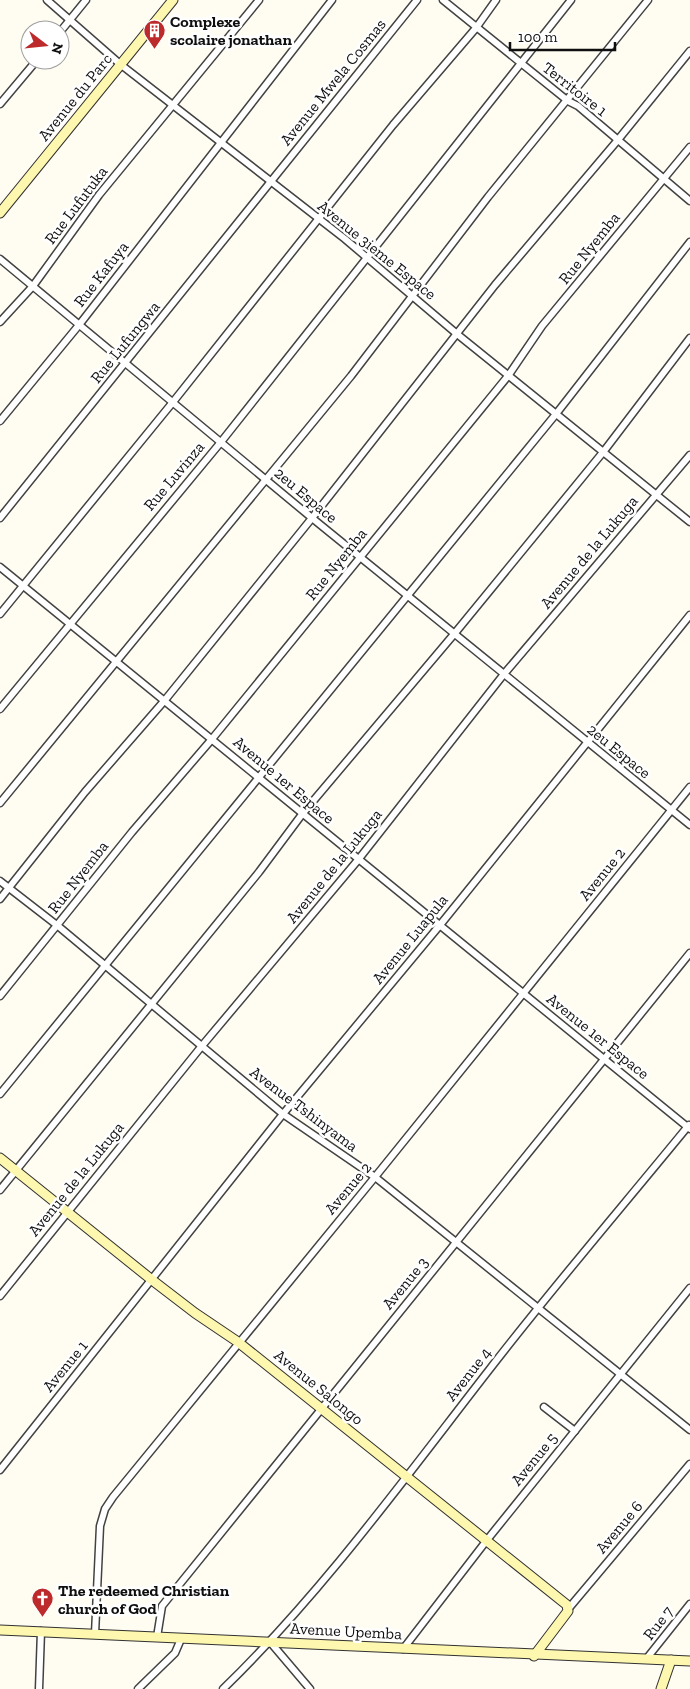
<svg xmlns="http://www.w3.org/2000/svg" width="690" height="1689" font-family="'Zilla Slab',serif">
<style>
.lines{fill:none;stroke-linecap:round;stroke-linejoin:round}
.street-casing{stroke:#424242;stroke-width:9}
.secondary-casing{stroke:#313131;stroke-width:11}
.street{stroke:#fff;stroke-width:6}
.secondary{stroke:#fdf7af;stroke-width:9}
.labels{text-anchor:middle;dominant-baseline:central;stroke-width:5;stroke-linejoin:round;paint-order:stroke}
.poi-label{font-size:16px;font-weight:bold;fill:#0f0f0f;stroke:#fff;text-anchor:start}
.street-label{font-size:16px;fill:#0f0f0f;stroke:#fff}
</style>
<rect width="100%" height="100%" fill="#fffdf2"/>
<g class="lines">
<defs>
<g id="street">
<path d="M47 0 120 64 345 239 457 334 690 522"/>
<path d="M443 0 568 101 578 106 690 201"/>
<path d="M60 32 86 0"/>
<path d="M0 104 37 60"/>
<path d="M0 259 312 518 690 825"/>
<path d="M0 322 33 286 99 195 259 0"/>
<path d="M0 421 79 325 332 0"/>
<path d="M0 518 417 0"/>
<path d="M0 567 690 1129"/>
<path d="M0 614 173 402 393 125 476 28 496 0"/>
<path d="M0 709 221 442 571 0"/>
<path d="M0 803 351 376 488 197 648 0"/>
<path d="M0 881 58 926 283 1114 375 1177 690 1430"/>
<path d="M0 899 85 792 165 700 312 518 495 285 617 141 690 51"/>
<path d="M0 996 132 832 212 739 508 376 542 326 690 147"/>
<path d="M0 1094 556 414 690 242"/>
<path d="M0 1190 259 872 303 813 455 633 604 451 690 338"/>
<path d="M0 1296 201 1047 358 860 504 674 690 455"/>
<path d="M544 1407 575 1431"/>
<path d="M0 1470 283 1114 440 925 690 615"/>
<path d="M569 1608 690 1464"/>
<path d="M95 1634 100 1526 105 1509 113 1497 375 1177 690 787"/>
<path d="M157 1637 162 1606 690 953"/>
<path d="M271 1643 310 1689"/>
<path d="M403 1649 487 1540 690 1288"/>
<path d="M647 1658 690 1604"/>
<path d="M39 1689 41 1631"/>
<path d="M138 1689 175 1653 181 1639"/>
<path d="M223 1689C321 1594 405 1478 489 1370 553 1287 622 1207 689 1125"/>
</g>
<g id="secondary">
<path d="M0 213 173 0"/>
<path d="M0 1158 152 1280 195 1313 238 1342 567 1605 568 1611 534 1656"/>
<path d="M0 1630 690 1661"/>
<path d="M661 1689 671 1660"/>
</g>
</defs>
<use href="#street" class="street-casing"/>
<use href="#secondary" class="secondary-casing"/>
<use href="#street" class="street"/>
<use href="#secondary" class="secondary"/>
</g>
<defs>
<symbol id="building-pin" viewBox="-11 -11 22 30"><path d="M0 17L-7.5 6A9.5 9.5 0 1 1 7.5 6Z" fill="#bc2a2b" stroke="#fff"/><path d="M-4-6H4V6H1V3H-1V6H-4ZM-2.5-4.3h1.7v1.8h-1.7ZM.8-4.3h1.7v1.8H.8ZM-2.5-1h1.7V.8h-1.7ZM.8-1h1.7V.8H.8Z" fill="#fff"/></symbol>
<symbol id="church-pin" viewBox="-11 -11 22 30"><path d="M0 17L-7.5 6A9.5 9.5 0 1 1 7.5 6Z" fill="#bc2a2b" stroke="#fff"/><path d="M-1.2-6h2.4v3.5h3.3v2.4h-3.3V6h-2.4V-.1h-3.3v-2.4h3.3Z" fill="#fff"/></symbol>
</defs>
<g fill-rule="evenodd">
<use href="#building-pin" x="142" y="18" width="25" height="34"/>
<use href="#church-pin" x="30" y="1586" width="25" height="34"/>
</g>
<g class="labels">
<g class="poi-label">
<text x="170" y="21">Complexe<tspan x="170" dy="18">scolaire jonathan</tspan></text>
<text x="58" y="1590">The redeemed Christian<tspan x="58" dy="18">church of God</tspan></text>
</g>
<g class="street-label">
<text transform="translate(333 82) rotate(-51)">Avenue Mwela Cosmas</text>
<text transform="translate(575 89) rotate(38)">Territoire 1</text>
<text transform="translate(75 97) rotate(-51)">Avenue du Parc</text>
<text transform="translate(76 205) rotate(-53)">Rue Lufutuka</text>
<text transform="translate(589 248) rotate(-51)">Rue Nyemba</text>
<text transform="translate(377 250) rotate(39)">Avenue 3ieme Espace</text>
<text transform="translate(101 274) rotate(-52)">Rue Kafuya</text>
<text transform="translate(125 342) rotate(-51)">Rue Lufungwa</text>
<text transform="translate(174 476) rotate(-50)">Rue Luvinza</text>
<text transform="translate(306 495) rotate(40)">2eu Espace</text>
<text transform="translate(589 552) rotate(-50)">Avenue de la Lukuga</text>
<text transform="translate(336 564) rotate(-51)">Rue Nyemba</text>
<text transform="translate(619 751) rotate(39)">2eu Espace</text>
<text transform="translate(284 780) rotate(40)">Avenue 1er Espace</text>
<text transform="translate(334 866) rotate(-51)">Avenue de la Lukuga</text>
<text transform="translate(602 874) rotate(-51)">Avenue 2</text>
<text transform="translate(78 877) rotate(-52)">Rue Nyemba</text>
<text transform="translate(410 939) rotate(-51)">Avenue Luapula</text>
<text transform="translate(598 1036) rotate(39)">Avenue 1er Espace</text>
<text transform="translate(304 1109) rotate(37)">Avenue Tshinyama</text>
<text transform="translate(76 1179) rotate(-51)">Avenue de la Lukuga</text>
<text transform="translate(348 1188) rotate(-50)">Avenue 2</text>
<text transform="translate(405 1283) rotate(-51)">Avenue 3</text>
<text transform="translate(65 1366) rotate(-51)">Avenue 1</text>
<text transform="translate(468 1374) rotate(-52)">Avenue 4</text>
<text transform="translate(319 1387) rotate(39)">Avenue Salongo</text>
<text transform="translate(534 1459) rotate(-51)">Avenue 5</text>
<text transform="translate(619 1527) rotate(-50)">Avenue 6</text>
<text transform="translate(658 1623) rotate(-52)">Rue 7</text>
<text transform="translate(346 1631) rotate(3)">Avenue Upemba</text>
</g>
</g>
<g transform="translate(45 45) rotate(106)"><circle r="24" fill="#ffffff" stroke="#9f9f9f"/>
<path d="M0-4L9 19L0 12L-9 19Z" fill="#bc2a2b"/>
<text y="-8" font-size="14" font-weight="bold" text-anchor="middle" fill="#0f0f0f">N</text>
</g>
<path d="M510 42v8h105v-8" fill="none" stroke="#0f0f0f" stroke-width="2.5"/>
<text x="518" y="42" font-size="15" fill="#0f0f0f" stroke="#ffffff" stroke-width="4" paint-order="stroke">100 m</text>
</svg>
